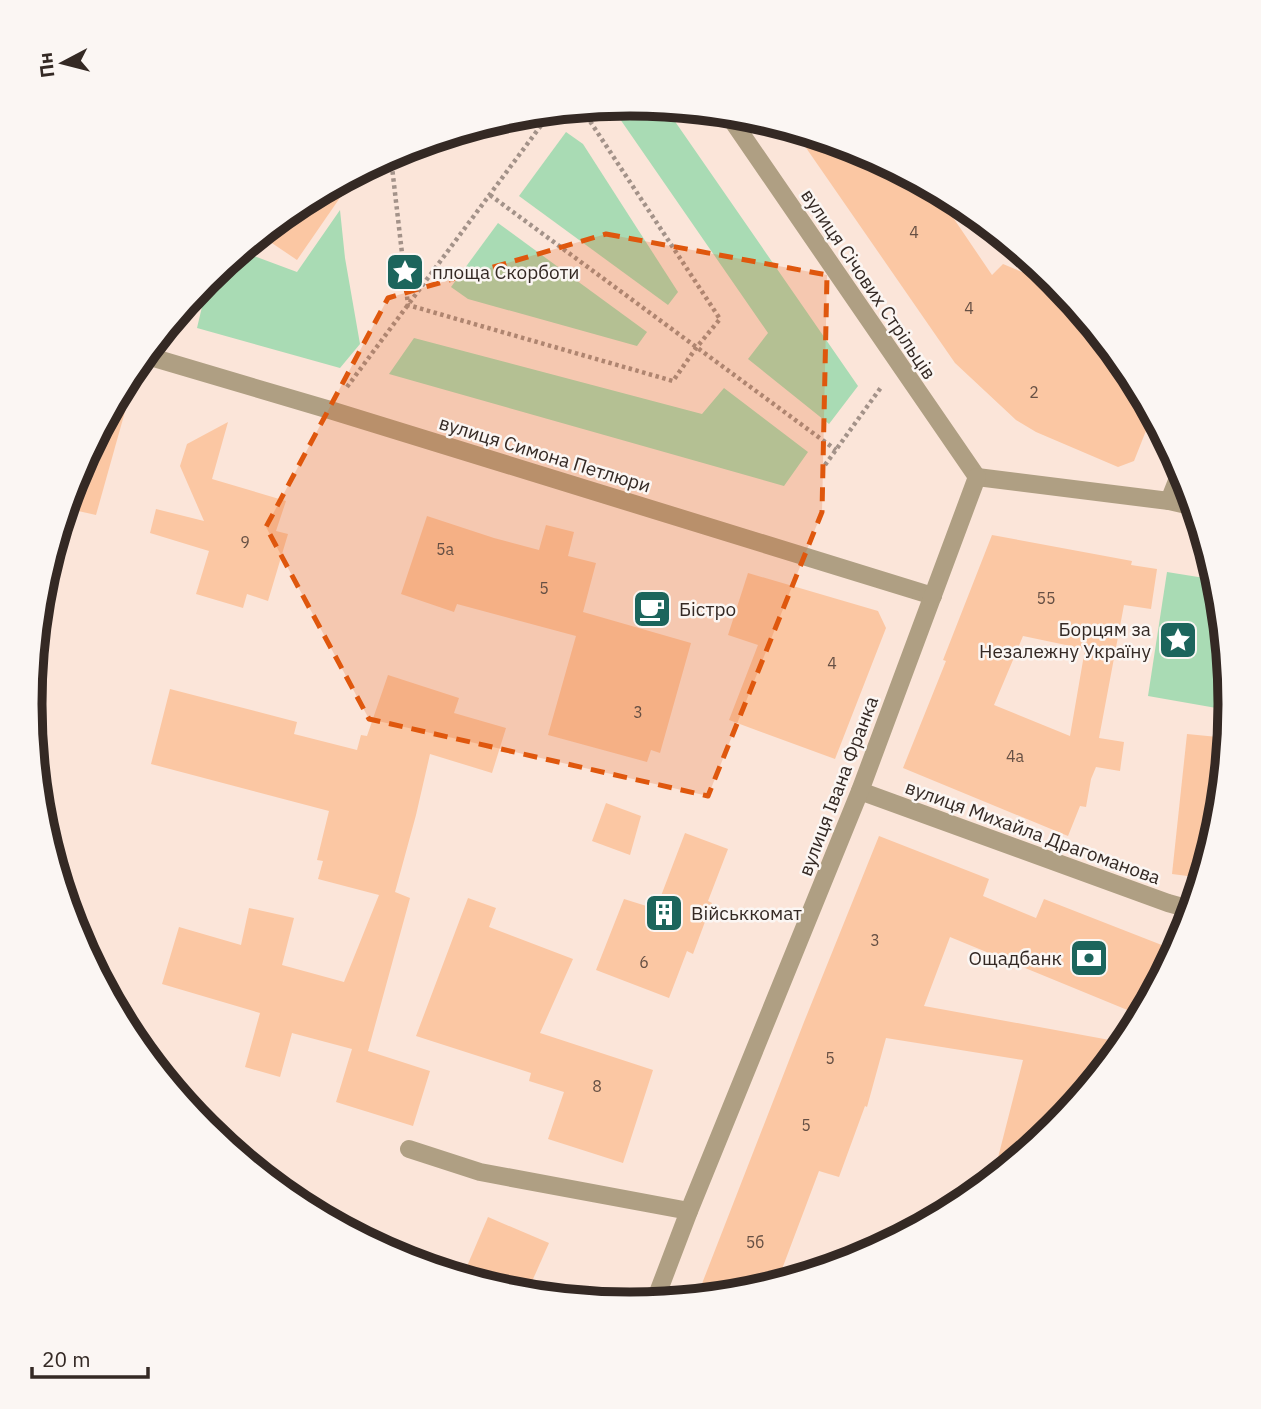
<svg xmlns="http://www.w3.org/2000/svg" width="1261" height="1409" font-family="'IBM Plex Sans',sans-serif">
<style>
.green{fill:#a9dbb4}
.building{fill:#fbc7a3;fill-rule:evenodd}
.lines{fill:none;stroke-linecap:round;stroke-linejoin:round}
.path{stroke:#a39289;stroke-width:4.5;stroke-dasharray:3.5 3.5;stroke-linecap:butt}
.minor{stroke:#af9f83;stroke-width:18}
.marked{fill:#df570d;fill-opacity:0.2;stroke:#df570d;stroke-width:5;stroke-dasharray:14 9;stroke-linejoin:round}
.labels{text-anchor:middle;dominant-baseline:central;stroke-width:5;stroke-linejoin:round;paint-order:stroke}
.number-label{font-size:16px;fill:#665044}
.poi-label{font-size:19px;fill:#342924;stroke:#fbf6f3;text-anchor:start}
.street-label{font-size:19px;fill:#342924;stroke:#fbf6f3}
.rim{fill:none;stroke:#342924;stroke-width:9}
</style>
<rect width="100%" height="100%" fill="#fbe5d9"/>
<g class="green">
<path d="M631 104 665 107 858 386 829 424 748 359 768 333 611 106Z"/>
<path d="M566 132 583 144 678 292 668 305 519 196Z"/>
<path d="M340 210 345 258 360 344 340 368 197 328 209 277 241 251 297 272Z"/>
<path d="M498 223 647 332 637 346 468 299 451 287Z"/>
<path d="M414 338 702 414 724 388 808 452 784 486 389 374Z"/>
<path d="M1167 572 1217 580 1220 588 1229 677 1222 709 1148 696Z"/>
</g>
<g class="building">
<path d="M793 129 861 150 933 188 992 275 1003 264 1022 272 1029 258 1056 280 1130 371 1153 413 1134 461 1118 467 1036 432 1016 420 955 363Z"/>
<path d="M357 173 297 260 260 235 297 205Z"/>
<path d="M114 403 126 408 96 515 65 508 76 474Z"/>
<path d="M228 422 212 479 286 501 276 531 288 534 268 601 247 594 243 608 196 594 209 551 150 533 156 509 204 521 180 466 187 444Z"/>
<path d="M427 516 494 538 539 550 546 525 574 532 568 556 596 563 583 612 691 643 660 753 651 750 647 762 548 735 576 636 457 604 454 612 401 594Z"/>
<path d="M992 535 1132 561 1131 565 1157 569 1151 609 1124 605 1099 738 1124 742 1120 771 1096 767 1091 779 1086 807 1080 806 1068 836 903 768 946 661 943 660ZM1023 636 1085 649 1070 736 994 705Z"/>
<path d="M748 573 878 611 886 628 835 759 729 720 758 645 728 635Z"/>
<path d="M388 675 459 698 454 713 506 728 492 773 430 754 416 815 395 892 410 898 368 1051 430 1071 413 1126 336 1102 352 1049 292 1033 280 1077 245 1067 260 1013 162 984 179 927 241 945 249 908 294 918 282 965 344 982 379 895 318 879 323 861 317 860 329 811 151 764 170 689 297 722 294 734 357 750 361 735 367 736Z"/>
<path d="M1187 734 1228 738 1220 822 1203 878 1172 874Z"/>
<path d="M606 803 641 816 630 855 592 841Z"/>
<path d="M685 833 728 849 708 901 712 903 693 954 687 951 669 998 596 970 624 899 656 909Z"/>
<path d="M879 836 989 879 983 896 1036 918 1044 899 1172 949 1156 989 1142 1016 950 937 924 1006 1126 1043 1055 1130 992 1181 1023 1060 886 1038 867 1107 865 1106 839 1177 819 1171 776 1285 747 1294 696 1299 804 1022Z"/>
<path d="M468 898 496 908 489 927 573 959 540 1033 653 1070 623 1163 548 1139 564 1092 529 1081 531 1073 416 1036Z"/>
<path d="M488 1217 549 1243 526 1295 513 1294 462 1278Z"/>
</g>
<g class="lines">
<g class="path">
<path d="M406 148 392 167 408 305 673 381 696 348 720 319 582 109"/>
<path d="M490 195 836 450"/>
<path d="M347 387 551 112"/>
<path d="M825 465 882 386"/>
</g>
<g class="minor">
<path d="M727 113 977 477"/>
<path d="M144 355 330 410 933 596"/>
<path d="M977 477 1169 501 1195 507"/>
<path d="M1169 501 1182 468"/>
<path d="M860 791 1168 903 1193 910"/>
<path d="M409 1149 480 1172 689 1211"/>
<path d="M654 1303 689 1211 860 791 977 477"/>
</g>
</g>
<path class="marked" d="M606 234 827 275 822 512 708 796 369 719 266 527 388 298Z"/>
<defs>
<symbol id="sight-square" viewBox="-11 -11 22 22"><rect x="-9" y="-9" width="18" height="18" rx="4" fill="#1c655c" stroke="#fbf6f3"/><path d="M0-6L1.8-2.2L6-1.7L2.9 1.2L3.7 5.4L0 3.3L-3.7 5.4L-2.9 1.2L-6-1.7L-1.8-2.2Z" fill="#fff"/></symbol>
<symbol id="cafe-square" viewBox="-11 -11 22 22"><rect x="-9" y="-9" width="18" height="18" rx="4" fill="#1c655c" stroke="#fbf6f3"/><path d="M-5.5-4.5H6V0H3Q3 3.5 0 3.5H-2.5Q-5.5 3.5-5.5 0ZM3-3.2v2h1.7v-2ZM-6 4.5H4V6H-6Z" fill="#fff"/></symbol>
<symbol id="building-square" viewBox="-11 -11 22 22"><rect x="-9" y="-9" width="18" height="18" rx="4" fill="#1c655c" stroke="#fbf6f3"/><path d="M-4-6H4V6H1V3H-1V6H-4ZM-2.5-4.3h1.7v1.8h-1.7ZM.8-4.3h1.7v1.8H.8ZM-2.5-1h1.7V.8h-1.7ZM.8-1h1.7V.8H.8Z" fill="#fff"/></symbol>
<symbol id="bank-square" viewBox="-11 -11 22 22"><rect x="-9" y="-9" width="18" height="18" rx="4" fill="#1c655c" stroke="#fbf6f3"/><path d="M-6-4H6V4H-6ZM0-2.3a2.3 2.3 0 1 0 0 4.6a2.3 2.3 0 1 0 0-4.6Z" fill="#fff"/></symbol>
</defs>
<g fill-rule="evenodd">
<use href="#sight-square" x="383" y="250" width="44" height="44"/>
<use href="#cafe-square" x="630" y="587" width="44" height="44"/>
<use href="#sight-square" x="1156" y="618" width="44" height="44"/>
<use href="#building-square" x="642" y="891" width="44" height="44"/>
<use href="#bank-square" x="1067" y="936" width="44" height="44"/>
</g>
<g class="labels">
<g class="number-label">
<text x="914" y="232">4</text>
<text x="969" y="308">4</text>
<text x="1034" y="392">2</text>
<text x="245" y="542">9</text>
<text x="445" y="549">5а</text>
<text x="544" y="588">5</text>
<text x="1046" y="598">55</text>
<text x="832" y="663">4</text>
<text x="638" y="712">3</text>
<text x="1015" y="756">4а</text>
<text x="875" y="940">3</text>
<text x="644" y="962">6</text>
<text x="830" y="1058">5</text>
<text x="597" y="1086">8</text>
<text x="806" y="1125">5</text>
<text x="755" y="1242">5б</text>
</g>
<g class="poi-label">
<text x="432" y="272">площа Скорботи</text>
<text x="679" y="609">Бістро</text>
<text x="1151" y="629" text-anchor="end">Борцям за<tspan x="1151" dy="22">Незалежну Україну</tspan></text>
<text x="691" y="913">Військкомат</text>
<text x="1062" y="958" text-anchor="end">Ощадбанк</text>
</g>
<g class="street-label">
<text transform="translate(869 284) rotate(56)">вулиця Січових Стрільців</text>
<text transform="translate(545 454) rotate(17)">вулиця Симона Петлюри</text>
<text transform="translate(838 786) rotate(-69)">вулиця Івана Франка</text>
<text transform="translate(1033 832) rotate(20)">вулиця Михайла Драгоманова</text>
</g>
</g>
<path d="M0 0H1261V1409H0ZM42 704a588 588 0 1 1 1176 0a588 588 0 1 1-1176 0Z" fill="#fbf6f3" fill-rule="evenodd"/>
<path class="rim" d="M42 704a588 588 0 1 1 1176 0a588 588 0 1 1-1176 0Z"/>
<g transform="translate(63 63) rotate(263)" stroke="#fbf6f3" stroke-width="5" paint-order="stroke">
<path d="M0-5L12 26L0 18L-12 26Z" fill="#342924"/>
<text y="-10" font-size="19" font-weight="bold" text-anchor="middle" fill="#342924">Пн</text>
</g>
<path d="M32 1367v10h116v-10" fill="none" stroke="#342924" stroke-width="3.5"/>
<text x="42" y="1367" font-size="21" fill="#342924" stroke="#fbf6f3" stroke-width="5" paint-order="stroke">20 m</text>
</svg>
